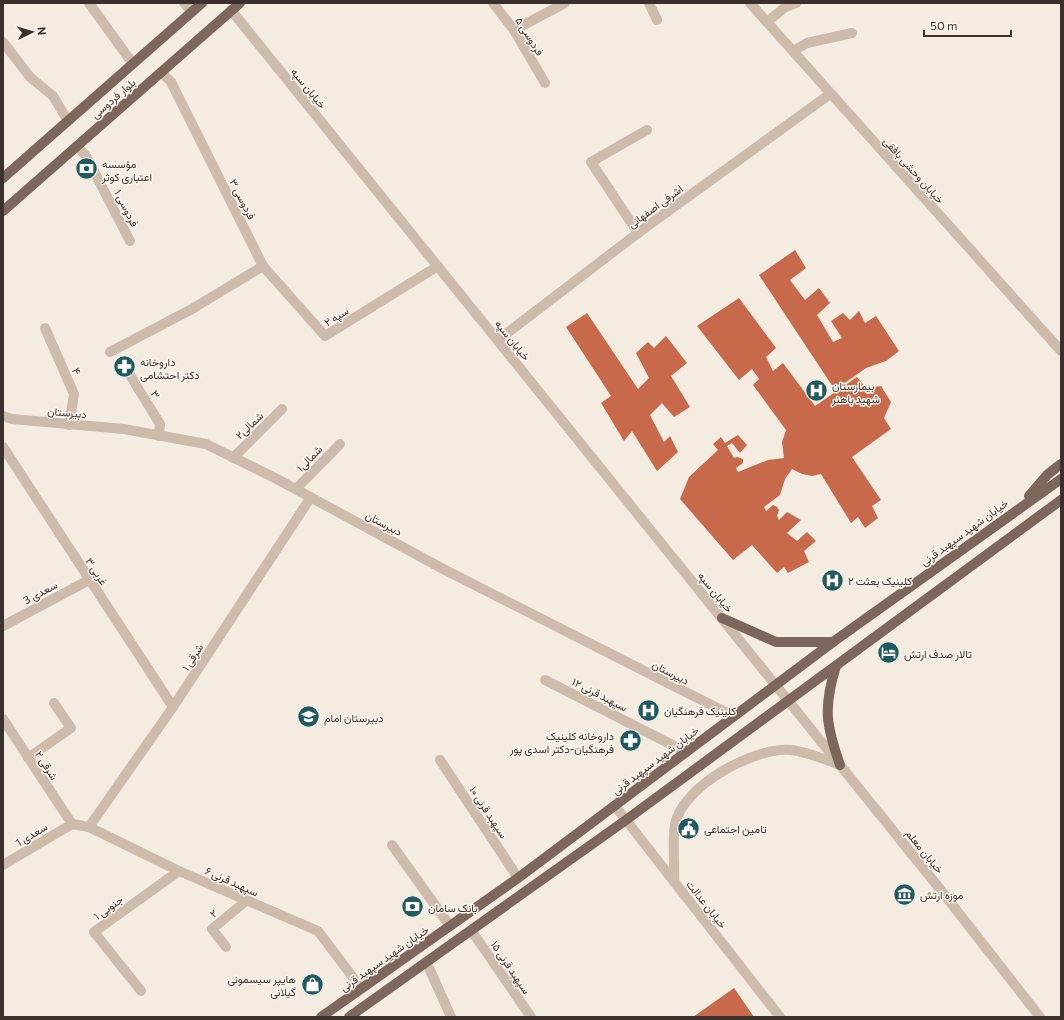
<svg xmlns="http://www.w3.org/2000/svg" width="1064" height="1020" font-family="Commissioner,Vazirmatn,sans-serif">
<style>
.building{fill:#c8694b}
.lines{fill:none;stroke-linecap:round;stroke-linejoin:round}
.minor{stroke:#cdbbac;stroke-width:10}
.major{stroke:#7d675c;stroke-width:10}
.labels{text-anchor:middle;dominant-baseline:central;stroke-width:3;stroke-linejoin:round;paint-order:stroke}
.street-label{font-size:11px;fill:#3b302b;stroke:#fbf5ee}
.poi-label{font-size:11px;fill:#3b302b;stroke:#fbf5ee;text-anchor:start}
</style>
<rect width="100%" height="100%" fill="#f4ebe1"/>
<g class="building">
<path d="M795 250 806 268 790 280 805 300 819 288 830 303 817 315 833 342 842 338 831 321 843 313 850 320 859 311 865 323 876 316 899 351 886 361 866 368 835 390 759 275Z"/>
<path d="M739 298 776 348 766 357 773 371 783 363 815 406 857 377 866 388 881 386 891 402 884 418 891 429 852 457 881 500 872 506 878 518 865 528 858 517 851 523 821 474 812 476 802 474 792 469 785 479 780 495 764 507 766 511 773 505 777 507 779 510 777 516 779 520 787 512 801 520 787 533 797 541 807 532 816 541 804 551 809 562 788 573 784 567 777 573 752 545 733 560 680 499 689 477 718 450 713 444 721 437 725 443 738 435 747 445 740 453 732 443 727 446 734 458 737 457 743 459V463L736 468 738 472 768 460 784 458 782 442 786 430 753 385 759 379 752 369 739 380 697 326Z"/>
<path d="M587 313 638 389 649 378 636 353 648 342 654 348 666 336 687 363 671 376 690 407 674 417 662 403 650 415 664 442 670 436 678 452 657 471 632 431 624 441 601 403 611 396 566 327Z"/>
<path d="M734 988 754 1017H693Z"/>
</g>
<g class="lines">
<g class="minor">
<path d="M89 3 133 64"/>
<path d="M184 3 192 12"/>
<path d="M493 3 514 30 545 83"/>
<path d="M649 3 657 20"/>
<path d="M750 3 1061 351"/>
<path d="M231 10 936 884 1040 1017"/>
<path d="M767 22 784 8 796 3"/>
<path d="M514 30 565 3"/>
<path d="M3 42 30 77 53 96 68 121"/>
<path d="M793 51 807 43 852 33"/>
<path d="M77 146 86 156 130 241"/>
<path d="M638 233 591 162 647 130"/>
<path d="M263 266 325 336 438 266"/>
<path d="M45 328 74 394 69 425"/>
<path d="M498 340 638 233 830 94"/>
<path d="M110 352 192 309 263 266 171 82 161 72"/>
<path d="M125 367 160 424 159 436"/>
<path d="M3 416 12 419 124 429 206 444 275 478 447 571 733 716"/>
<path d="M3 447 173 707"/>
<path d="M233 458 282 409"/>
<path d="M296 489 340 444"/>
<path d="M3 626 89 580"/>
<path d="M545 680 686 752"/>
<path d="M3 719 72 824"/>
<path d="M28 758 71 728 54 703"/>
<path d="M440 760 518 878"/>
<path d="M615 806 780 1017"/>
<path d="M72 824 89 827 179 871 318 931 361 988"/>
<path d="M89 827 173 707 311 497"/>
<path d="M392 845 450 926"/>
<path d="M3 865 72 824"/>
<path d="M674 882C675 866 672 839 675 824 683 786 753 747 791 750 808 752 824 759 840 765"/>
<path d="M471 930 531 1017"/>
<path d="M226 947 212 929 246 901"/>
<path d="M425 963 429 968 451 1017"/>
<path d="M141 991 94 932 179 871"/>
</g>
<g class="major">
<path d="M3 178 202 3"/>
<path d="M3 211 240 3"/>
<path d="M1029 496 1047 475 1061 464"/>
<path d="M722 618 776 642H833"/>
<path d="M836 666C823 708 826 725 840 765"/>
<path d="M321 1017 518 878 833 642 1061 479"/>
<path d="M349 1017 626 820 1061 500"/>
</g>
</g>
<defs>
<symbol id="bank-disc" viewBox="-11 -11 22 22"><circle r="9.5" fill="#1f5a5e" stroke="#fbf5ee"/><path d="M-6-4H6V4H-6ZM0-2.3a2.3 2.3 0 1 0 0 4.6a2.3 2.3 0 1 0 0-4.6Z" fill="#fff"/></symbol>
<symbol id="pharmacy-disc" viewBox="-11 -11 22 22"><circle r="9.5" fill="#1f5a5e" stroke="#fbf5ee"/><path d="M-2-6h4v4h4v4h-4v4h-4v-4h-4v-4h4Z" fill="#fff"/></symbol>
<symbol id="hospital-disc" viewBox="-11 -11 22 22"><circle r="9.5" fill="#1f5a5e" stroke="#fbf5ee"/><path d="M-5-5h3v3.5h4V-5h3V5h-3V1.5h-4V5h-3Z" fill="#fff"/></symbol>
<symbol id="hotel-disc" viewBox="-11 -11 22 22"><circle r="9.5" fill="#1f5a5e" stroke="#fbf5ee"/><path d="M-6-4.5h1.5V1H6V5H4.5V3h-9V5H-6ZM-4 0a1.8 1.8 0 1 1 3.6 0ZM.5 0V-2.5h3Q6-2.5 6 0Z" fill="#fff"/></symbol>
<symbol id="school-disc" viewBox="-11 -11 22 22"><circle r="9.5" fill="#1f5a5e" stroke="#fbf5ee"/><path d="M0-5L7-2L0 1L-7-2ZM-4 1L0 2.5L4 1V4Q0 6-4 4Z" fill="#fff"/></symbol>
<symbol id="civic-disc" viewBox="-11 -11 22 22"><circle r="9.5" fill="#1f5a5e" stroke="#fbf5ee"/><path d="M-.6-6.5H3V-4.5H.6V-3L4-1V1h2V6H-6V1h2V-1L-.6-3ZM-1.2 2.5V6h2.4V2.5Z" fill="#fff"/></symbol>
<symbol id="museum-disc" viewBox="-11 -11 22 22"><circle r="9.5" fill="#1f5a5e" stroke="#fbf5ee"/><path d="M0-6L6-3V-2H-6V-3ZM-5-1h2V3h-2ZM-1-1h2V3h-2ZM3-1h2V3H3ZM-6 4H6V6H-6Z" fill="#fff"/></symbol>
<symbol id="shop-disc" viewBox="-11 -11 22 22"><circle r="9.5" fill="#1f5a5e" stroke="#fbf5ee"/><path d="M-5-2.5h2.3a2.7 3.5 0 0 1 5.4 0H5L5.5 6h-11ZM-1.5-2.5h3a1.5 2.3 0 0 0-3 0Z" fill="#fff"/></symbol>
</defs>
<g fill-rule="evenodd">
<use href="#bank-disc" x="74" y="156" width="25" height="25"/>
<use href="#pharmacy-disc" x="112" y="354" width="25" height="25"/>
<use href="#hospital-disc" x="804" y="378" width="25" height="25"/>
<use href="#hospital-disc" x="820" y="568" width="25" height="25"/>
<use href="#hotel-disc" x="876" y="640" width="25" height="25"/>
<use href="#hospital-disc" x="636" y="698" width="25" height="25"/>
<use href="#school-disc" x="296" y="704" width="25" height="25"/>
<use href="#pharmacy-disc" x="618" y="728" width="25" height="25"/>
<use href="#civic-disc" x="676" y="816" width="25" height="25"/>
<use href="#museum-disc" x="892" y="882" width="25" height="25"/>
<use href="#bank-disc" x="400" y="894" width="25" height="25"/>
<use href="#shop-disc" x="300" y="972" width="25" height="25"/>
</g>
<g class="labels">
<g class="street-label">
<text transform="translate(530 36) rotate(58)">فردوسی ۵</text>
<text transform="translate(309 88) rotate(51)">خیابان سپه</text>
<text transform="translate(113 98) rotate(-41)">بلوار فردوسی</text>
<text transform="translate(914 170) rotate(48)">خیابان وحشی بافقی</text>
<text transform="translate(243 199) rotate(63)">فردوسی ۳</text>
<text transform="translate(655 206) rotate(-36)">اشرفی اصفهانی</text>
<text transform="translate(127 208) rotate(63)">فردوسی ۱</text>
<text transform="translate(336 316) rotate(-32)">سپه ۲</text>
<text transform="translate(513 340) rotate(51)">خیابان سپه</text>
<text transform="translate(77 371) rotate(67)">۴</text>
<text transform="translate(156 394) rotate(59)">۳</text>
<text transform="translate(67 412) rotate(5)">دبیرستان</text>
<text transform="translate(249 425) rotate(-44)">شمالی۲</text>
<text transform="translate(309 458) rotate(-46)">شمالی۱</text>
<text transform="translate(384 523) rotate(28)">دبیرستان</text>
<text transform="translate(964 532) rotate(-36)">خیابان شهید سپهبد قرنی</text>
<text transform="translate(97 571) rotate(57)">۳ غربی</text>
<text transform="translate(40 592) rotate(-28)">سعدی 3</text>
<text transform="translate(716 592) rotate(51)">خیابان سپه</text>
<text transform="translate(192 657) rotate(-57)">شرقی ۱</text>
<text transform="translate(671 672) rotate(27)">دبیرستان</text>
<text transform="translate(600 694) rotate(27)">سپهبد قرنی ۱۲</text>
<text transform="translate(655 760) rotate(-37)">خیابان شهید سپهبد قرنی</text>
<text transform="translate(47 765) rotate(57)">شرقی ۲</text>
<text transform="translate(489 812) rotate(57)">سپهبد قرنی ۱۰</text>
<text transform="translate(31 834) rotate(-31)">سعدی 1</text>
<text transform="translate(925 851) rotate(51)">خیابان معلم</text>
<text transform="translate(232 881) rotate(24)">سپهبد قرنی ۶</text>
<text transform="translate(707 904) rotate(52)">خیابان عدالت</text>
<text transform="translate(108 907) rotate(-36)">۱ جنوبی</text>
<text transform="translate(213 913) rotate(-40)">۲</text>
<text transform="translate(384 958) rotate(-35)">خیابان شهید سپهبد قرنی</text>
<text transform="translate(511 967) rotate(56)">سپهبد قرنی ۱۵</text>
</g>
<g class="poi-label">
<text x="102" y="163">مؤسسه<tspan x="102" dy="13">اعتباری کوثر</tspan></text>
<text x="140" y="361">داروخانه<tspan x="140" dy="13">دکتر احتشامی</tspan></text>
<text x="832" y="385">بیمارستان<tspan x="832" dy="13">شهید باهنر</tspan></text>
<text x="848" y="580">کلینیک بعثت ۲</text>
<text x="904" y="653">تالار صدف ارتش</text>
<text x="664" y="710">کلینیک فرهنگیان</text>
<text x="324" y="717">دبیرستان امام</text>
<text x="614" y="735" text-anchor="end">داروخانه کلینیک<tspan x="614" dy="13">فرهنگیان-دکتر اسدی پور</tspan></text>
<text x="704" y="828">تامین اجتماعی</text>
<text x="920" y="894">موزه ارتش</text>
<text x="428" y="907">بانک سامان</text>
<text x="296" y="978" text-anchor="end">هایپر سیسمونی<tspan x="296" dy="13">گیلانی</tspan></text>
</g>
</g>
<rect width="1064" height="1020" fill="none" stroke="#3b302b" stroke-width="8"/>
<g transform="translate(32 32) rotate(85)" stroke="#fbf5ee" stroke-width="3" paint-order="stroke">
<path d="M0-3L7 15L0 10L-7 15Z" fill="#3b302b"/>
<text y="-6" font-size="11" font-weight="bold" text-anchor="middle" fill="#3b302b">N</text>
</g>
<path d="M924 30v6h87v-6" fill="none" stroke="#3b302b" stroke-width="2"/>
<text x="930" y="30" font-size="12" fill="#3b302b" stroke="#fbf5ee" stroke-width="3" paint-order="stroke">50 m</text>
</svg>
